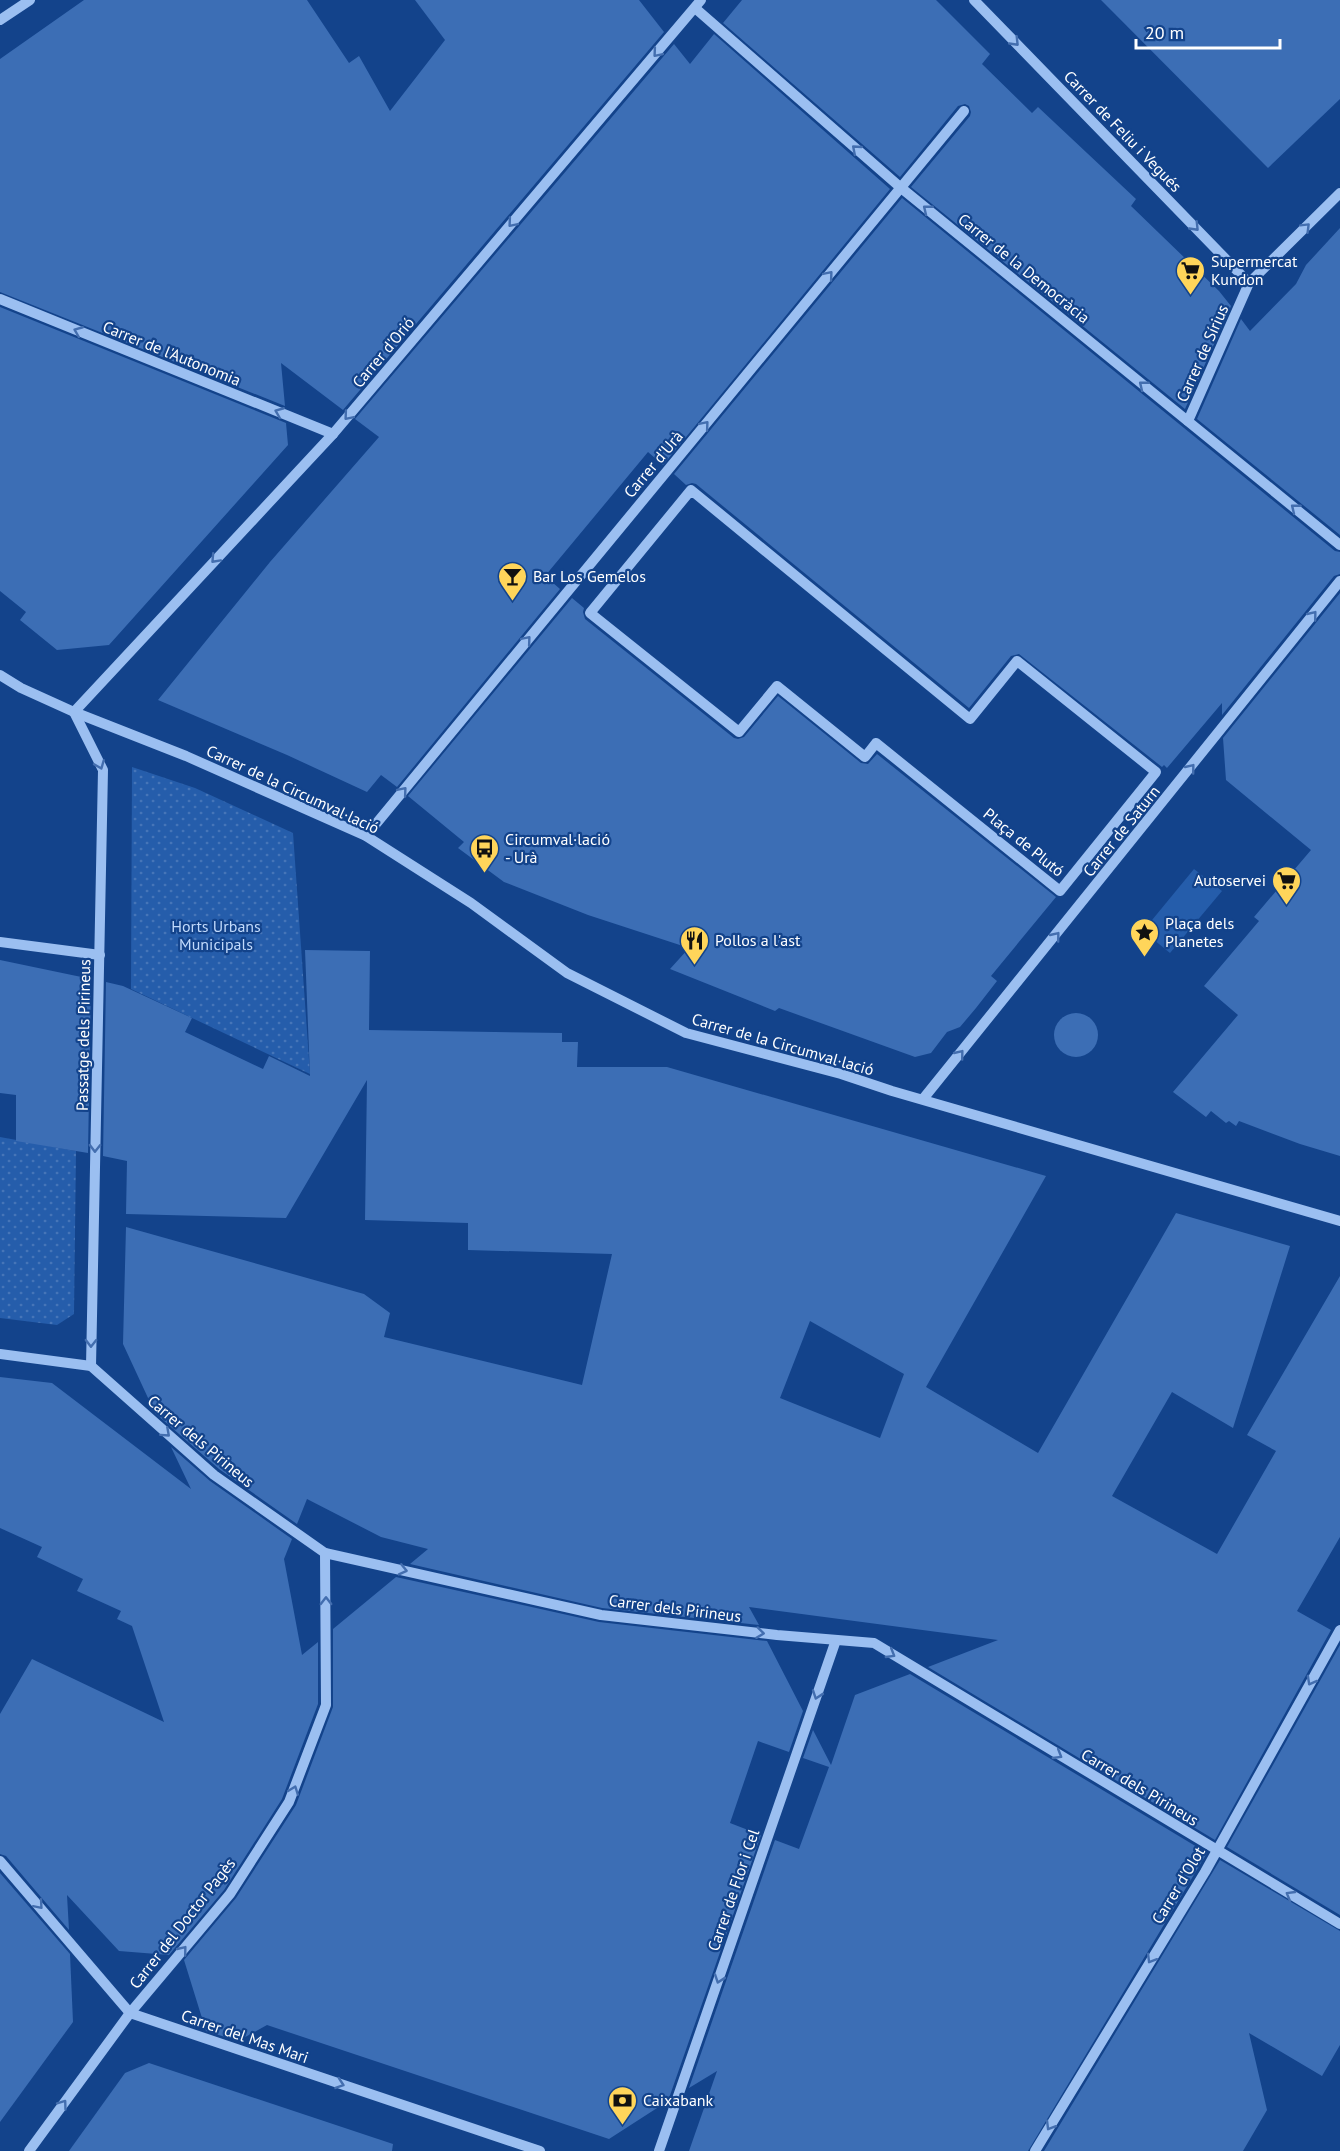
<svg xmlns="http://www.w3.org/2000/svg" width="1340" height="2151" font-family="'PT Sans',sans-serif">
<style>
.grass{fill:url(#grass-dots)}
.park{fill:#255dab}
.building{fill:#3c6eb5;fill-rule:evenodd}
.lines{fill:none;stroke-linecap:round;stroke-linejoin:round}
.minor{stroke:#9bbff1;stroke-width:10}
.oneway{stroke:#436eaf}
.labels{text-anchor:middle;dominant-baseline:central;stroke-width:4.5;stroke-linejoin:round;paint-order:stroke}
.street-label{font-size:16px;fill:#fff;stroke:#13438b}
.poi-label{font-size:16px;fill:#fff;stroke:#13438b;text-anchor:start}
.park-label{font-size:16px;fill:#c1dafc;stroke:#13438b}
</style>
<defs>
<pattern id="grass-dots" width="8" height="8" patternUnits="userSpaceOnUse" patternTransform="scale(1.5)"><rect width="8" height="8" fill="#255dab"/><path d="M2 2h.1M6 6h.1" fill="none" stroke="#4675b8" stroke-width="1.8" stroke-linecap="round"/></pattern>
</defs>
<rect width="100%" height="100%" fill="#13438b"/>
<g class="grass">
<path d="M132 767 195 788 293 833 310 1074 131 989Z"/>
<path d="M0 1137 76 1151 74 1314 57 1325 0 1318Z"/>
</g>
<path class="park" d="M1194 869 1222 891 1170 953 1143 931Z"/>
<g class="building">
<path d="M84 0H307L349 63 359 56 390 111 445 40 415 0H639L664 32 343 410 281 363 285 406 0 292V59Z"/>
<path d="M742 0H936L990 54 982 64 1032 113 1038 107 1136 199 1131 206 1219 291 1231 306 1185 409 911 187 970 116 971 112 969 106 965 104 958 106 900 177 723 23Z"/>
<path d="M1101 0H1340V99L1268 168Z"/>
<path d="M714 34 890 189 663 465 648 452 545 576 560 589 397 787 381 775 367 792 287 755 158 700 270 562 379 437 355 419 674 44 690 64Z"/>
<path d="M902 198 1335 551 1340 552V574L1334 576 1222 715V703L1167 768 1164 765 1162 767 1019 654 1011 656 969 708 696 484 692 483 686 485 674 474Z"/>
<path d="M1340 228V535L1197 419 1241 319 1250 331 1296 284 1306 265Z"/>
<path d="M0 307 286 423 288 445 109 645 57 650 20 620 26 612 0 591Z"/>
<path d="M1340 593V1156L1300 1144 1239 1121 1236 1126 1229 1121 1226 1123 1211 1111 1206 1117 1173 1092 1238 1015 1204 986 1259 921 1254 917 1311 850 1226 780 1223 738Z"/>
<path d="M572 598 584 608 583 612 585 619 734 738 738 739 744 737 778 696 861 763 868 764 877 754 1056 897 991 976 997 981 976 1008 960 1027 947 1032 931 1053 915 1057 779 1008 775 1011 670 969 689 948 588 915 504 882 458 848 464 842 408 796Z"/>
<path d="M305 950 370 951 369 1030 562 1033V1042H578L577 1067H667L1046 1176 926 1387 1038 1453 1176 1213 1290 1246 1233 1428 1172 1392 1112 1496 1217 1554 1276 1451 1247 1435 1340 1276V1537L1297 1611 1331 1630 1215 1840 928 1667 998 1640 749 1607 759 1625 602 1608 410 1564 428 1549 381 1537 307 1499 297 1524 219 1469 155 1413 123 1344 126 1227 364 1294 390 1313 384 1337 582 1385 612 1254 468 1250V1223L365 1220 367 1080 286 1218 126 1214 127 1161 103 1156 106 982 123 986 192 1018 185 1032 263 1069 269 1056 310 1076ZM810 1321 904 1374 880 1438 780 1398Z"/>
<path d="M0 960 91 979 88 1153 16 1141V1095L0 1093Z"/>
<circle cx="1076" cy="1035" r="22"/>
<path d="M0 1377 52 1383 191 1489 171 1447 210 1481 292 1539 284 1559 302 1655 318 1642V1704L282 1799 224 1890 169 1955 119 1951 67 1895 69 1930 6 1856 0 1854V1714L32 1659 164 1722 132 1626 117 1619 121 1611 77 1591 83 1579 37 1557 42 1547 0 1528Z"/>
<path d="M396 1577 599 1622 767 1641 803 1711 789 1752 758 1741 730 1823 761 1835 668 2101 609 2139 267 2025 238 2041 206 2031 184 1960 236 1898 296 1805 333 1707V1629Z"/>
<path d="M1340 1645V1915L1227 1847Z"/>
<path d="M910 1674 1207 1853 1028 2151H689L717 2071 689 2088 775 1840 799 1849 829 1767 803 1758 813 1730 831 1765 855 1695Z"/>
<path d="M1220 1860 1340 1931V2045L1322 2076 1249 2033 1267 2110 1243 2151H1044Z"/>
<path d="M0 1873 70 1954 73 2022 0 2122Z"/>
<path d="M149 2063 393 2144 392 2151H69L125 2073Z"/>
</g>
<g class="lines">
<g class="minor">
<path d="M974 0 1249 283"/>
<path d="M695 8 900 187 1340 545"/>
<path d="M0 20 30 0"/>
<path d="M0 299 333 434"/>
<path d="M1188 421 1249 283 1340 193"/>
<path d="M691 490 970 719 1017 661 1156 772 1060 891 876 743 865 757 777 686 739 732 590 613Z"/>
<path d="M0 675 21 688 74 712 186 756 366 836 471 903 567 973 686 1033 841 1074 892 1091 1340 1221"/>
<path d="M74 712 333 434 701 0"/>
<path d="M74 712 103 770 91 1366"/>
<path d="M366 836 964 111"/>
<path d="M0 942 100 955"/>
<path d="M923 1099 1340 581"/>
<path d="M0 1354 91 1366 214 1475 325 1553 601 1615 777 1635 874 1643 1340 1924"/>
<path d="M0 1861 130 2013 540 2151"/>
<path d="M29 2151 130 2013 230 1894 289 1802 326 1705 325 1553"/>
<path d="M659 2151 836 1640"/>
<path d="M1035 2151 1205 1872 1340 1630"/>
</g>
</g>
<defs><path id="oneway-chevron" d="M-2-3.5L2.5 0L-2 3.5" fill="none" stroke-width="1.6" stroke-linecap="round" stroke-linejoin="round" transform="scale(1.5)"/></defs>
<g class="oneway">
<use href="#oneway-chevron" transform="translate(1015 42) rotate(46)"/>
<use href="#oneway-chevron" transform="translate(657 53) rotate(130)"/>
<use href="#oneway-chevron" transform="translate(856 149) rotate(-139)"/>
<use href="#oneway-chevron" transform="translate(927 209) rotate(-141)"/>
<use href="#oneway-chevron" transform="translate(512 223) rotate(130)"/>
<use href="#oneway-chevron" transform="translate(1195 227) rotate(46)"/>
<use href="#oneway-chevron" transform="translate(1306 227) rotate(-45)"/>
<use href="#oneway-chevron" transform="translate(829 275) rotate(-50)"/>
<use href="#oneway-chevron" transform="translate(78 331) rotate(-158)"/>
<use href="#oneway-chevron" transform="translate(1143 385) rotate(-141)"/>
<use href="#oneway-chevron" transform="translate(279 412) rotate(-158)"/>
<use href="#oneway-chevron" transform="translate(348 416) rotate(130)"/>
<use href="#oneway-chevron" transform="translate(705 425) rotate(-50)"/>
<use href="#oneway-chevron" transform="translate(1295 508) rotate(-141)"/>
<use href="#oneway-chevron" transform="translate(215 559) rotate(133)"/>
<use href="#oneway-chevron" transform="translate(1313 615) rotate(-51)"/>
<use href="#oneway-chevron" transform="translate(527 640) rotate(-50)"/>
<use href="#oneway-chevron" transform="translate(100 765) rotate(68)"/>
<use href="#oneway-chevron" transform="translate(1191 768) rotate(-51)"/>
<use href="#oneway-chevron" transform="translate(403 791) rotate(-50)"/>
<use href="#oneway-chevron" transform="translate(1056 936) rotate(-51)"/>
<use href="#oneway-chevron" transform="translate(960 1054) rotate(-51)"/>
<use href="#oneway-chevron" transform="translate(95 1148) rotate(91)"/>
<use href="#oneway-chevron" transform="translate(91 1343) rotate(91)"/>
<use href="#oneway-chevron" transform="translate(166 1433) rotate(42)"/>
<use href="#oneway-chevron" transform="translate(403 1570) rotate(13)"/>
<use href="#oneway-chevron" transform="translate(326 1601) rotate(-90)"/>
<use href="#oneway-chevron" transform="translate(760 1633) rotate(7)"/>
<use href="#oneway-chevron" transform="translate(891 1654) rotate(31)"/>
<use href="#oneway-chevron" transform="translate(1311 1681) rotate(119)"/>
<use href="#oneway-chevron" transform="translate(817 1695) rotate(109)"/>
<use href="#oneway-chevron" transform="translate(1058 1755) rotate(31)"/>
<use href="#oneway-chevron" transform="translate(294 1790) rotate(-69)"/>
<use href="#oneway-chevron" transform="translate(1290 1895) rotate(-150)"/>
<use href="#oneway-chevron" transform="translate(39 1905) rotate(49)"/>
<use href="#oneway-chevron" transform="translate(183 1950) rotate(-51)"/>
<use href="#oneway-chevron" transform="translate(1151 1959) rotate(121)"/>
<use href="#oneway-chevron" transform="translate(719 1979) rotate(109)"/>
<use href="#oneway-chevron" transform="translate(340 2084) rotate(19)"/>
<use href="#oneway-chevron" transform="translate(63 2104) rotate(-54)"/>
<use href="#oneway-chevron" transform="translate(1050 2126) rotate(121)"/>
</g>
<defs>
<symbol id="supermarket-pin" viewBox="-11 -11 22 30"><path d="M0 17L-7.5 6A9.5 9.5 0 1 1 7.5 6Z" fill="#ffd55a" stroke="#13438b"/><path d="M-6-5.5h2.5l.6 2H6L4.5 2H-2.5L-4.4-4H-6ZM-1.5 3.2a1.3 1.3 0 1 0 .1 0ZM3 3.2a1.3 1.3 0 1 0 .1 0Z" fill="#111"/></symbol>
<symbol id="bar-pin" viewBox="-11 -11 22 30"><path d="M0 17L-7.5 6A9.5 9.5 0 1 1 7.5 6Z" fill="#ffd55a" stroke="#13438b"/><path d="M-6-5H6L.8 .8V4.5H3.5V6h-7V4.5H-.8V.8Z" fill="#111"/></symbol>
<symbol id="bus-pin" viewBox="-11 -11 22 30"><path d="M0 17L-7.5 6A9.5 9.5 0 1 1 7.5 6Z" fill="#ffd55a" stroke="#13438b"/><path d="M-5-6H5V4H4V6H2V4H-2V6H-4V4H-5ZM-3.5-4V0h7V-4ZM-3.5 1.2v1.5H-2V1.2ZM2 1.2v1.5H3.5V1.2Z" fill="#111"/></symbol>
<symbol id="sight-pin" viewBox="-11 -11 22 30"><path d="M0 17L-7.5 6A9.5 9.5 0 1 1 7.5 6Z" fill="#ffd55a" stroke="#13438b"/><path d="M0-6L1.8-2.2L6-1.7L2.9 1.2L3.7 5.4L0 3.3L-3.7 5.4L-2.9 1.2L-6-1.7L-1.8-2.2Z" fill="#111"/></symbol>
<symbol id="restaurant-pin" viewBox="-11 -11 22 30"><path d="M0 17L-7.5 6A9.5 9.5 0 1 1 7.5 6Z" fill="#ffd55a" stroke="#13438b"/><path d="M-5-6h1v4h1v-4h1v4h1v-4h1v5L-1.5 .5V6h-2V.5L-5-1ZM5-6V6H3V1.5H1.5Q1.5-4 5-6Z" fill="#111"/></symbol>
<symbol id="bank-pin" viewBox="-11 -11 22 30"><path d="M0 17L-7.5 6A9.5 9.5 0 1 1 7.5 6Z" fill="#ffd55a" stroke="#13438b"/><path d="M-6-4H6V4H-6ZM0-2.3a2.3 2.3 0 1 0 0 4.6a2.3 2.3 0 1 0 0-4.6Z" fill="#111"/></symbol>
</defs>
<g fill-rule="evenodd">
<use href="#supermarket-pin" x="1174" y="254" width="33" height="45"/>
<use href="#bar-pin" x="496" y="560" width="33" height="45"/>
<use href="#bus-pin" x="468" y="832" width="33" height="45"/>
<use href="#supermarket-pin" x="1270" y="864" width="33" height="45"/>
<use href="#sight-pin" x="1128" y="916" width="33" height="45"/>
<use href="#restaurant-pin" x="678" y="924" width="33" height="45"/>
<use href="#bank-pin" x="606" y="2084" width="33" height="45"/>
</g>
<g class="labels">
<g class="street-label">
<text transform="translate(1123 131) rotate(46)">Carrer de Feliu i Vegués</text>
<text transform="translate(1024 268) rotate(39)">Carrer de la Democràcia</text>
<text transform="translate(383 352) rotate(-50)">Carrer d'Orió</text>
<text transform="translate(172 353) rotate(22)">Carrer de l'Autonomia</text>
<text transform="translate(1202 353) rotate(-66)">Carrer de Sírius</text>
<text transform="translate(653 464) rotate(-50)">Carrer d'Urà</text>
<text transform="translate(293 789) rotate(25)">Carrer de la Circumval·lació</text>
<text transform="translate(1121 831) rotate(-51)">Carrer de Saturn</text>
<text transform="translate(1024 842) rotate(39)">Plaça de Plutó</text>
<text transform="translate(83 1035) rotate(-89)">Passatge dels Pirineus</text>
<text transform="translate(783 1044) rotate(16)">Carrer de la Circumval·lació</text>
<text transform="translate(201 1441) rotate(40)">Carrer dels Pirineus</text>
<text transform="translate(675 1608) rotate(7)">Carrer dels Pirineus</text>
<text transform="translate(1140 1787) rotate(31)">Carrer dels Pirineus</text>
<text transform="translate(1178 1885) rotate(-59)">Carrer d'Olot</text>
<text transform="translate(733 1890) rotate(-71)">Carrer de Flor i Cel</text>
<text transform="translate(182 1923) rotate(-52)">Carrer del Doctor Pagès</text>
<text transform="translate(245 2036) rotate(19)">Carrer del Mas Mari</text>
</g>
<g class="poi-label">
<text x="1211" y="261">Supermercat<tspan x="1211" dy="18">Kundon</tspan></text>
<text x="533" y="576">Bar Los Gemelos</text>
<text x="505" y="839">Circumval·lació<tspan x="505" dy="18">- Urà</tspan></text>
<text x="1266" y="880" text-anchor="end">Autoservei</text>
<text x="1165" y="923">Plaça dels<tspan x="1165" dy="18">Planetes</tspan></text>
<text x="715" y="940">Pollos a l'ast</text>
<text x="643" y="2100">Caixabank</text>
</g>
<g class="park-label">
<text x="216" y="926">Horts Urbans<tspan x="216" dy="18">Municipals</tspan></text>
</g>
</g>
<path d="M1136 39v9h144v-9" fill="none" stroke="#ffffff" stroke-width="3"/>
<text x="1145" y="39" font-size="18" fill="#ffffff" stroke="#13438b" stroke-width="4.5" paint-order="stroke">20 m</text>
</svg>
